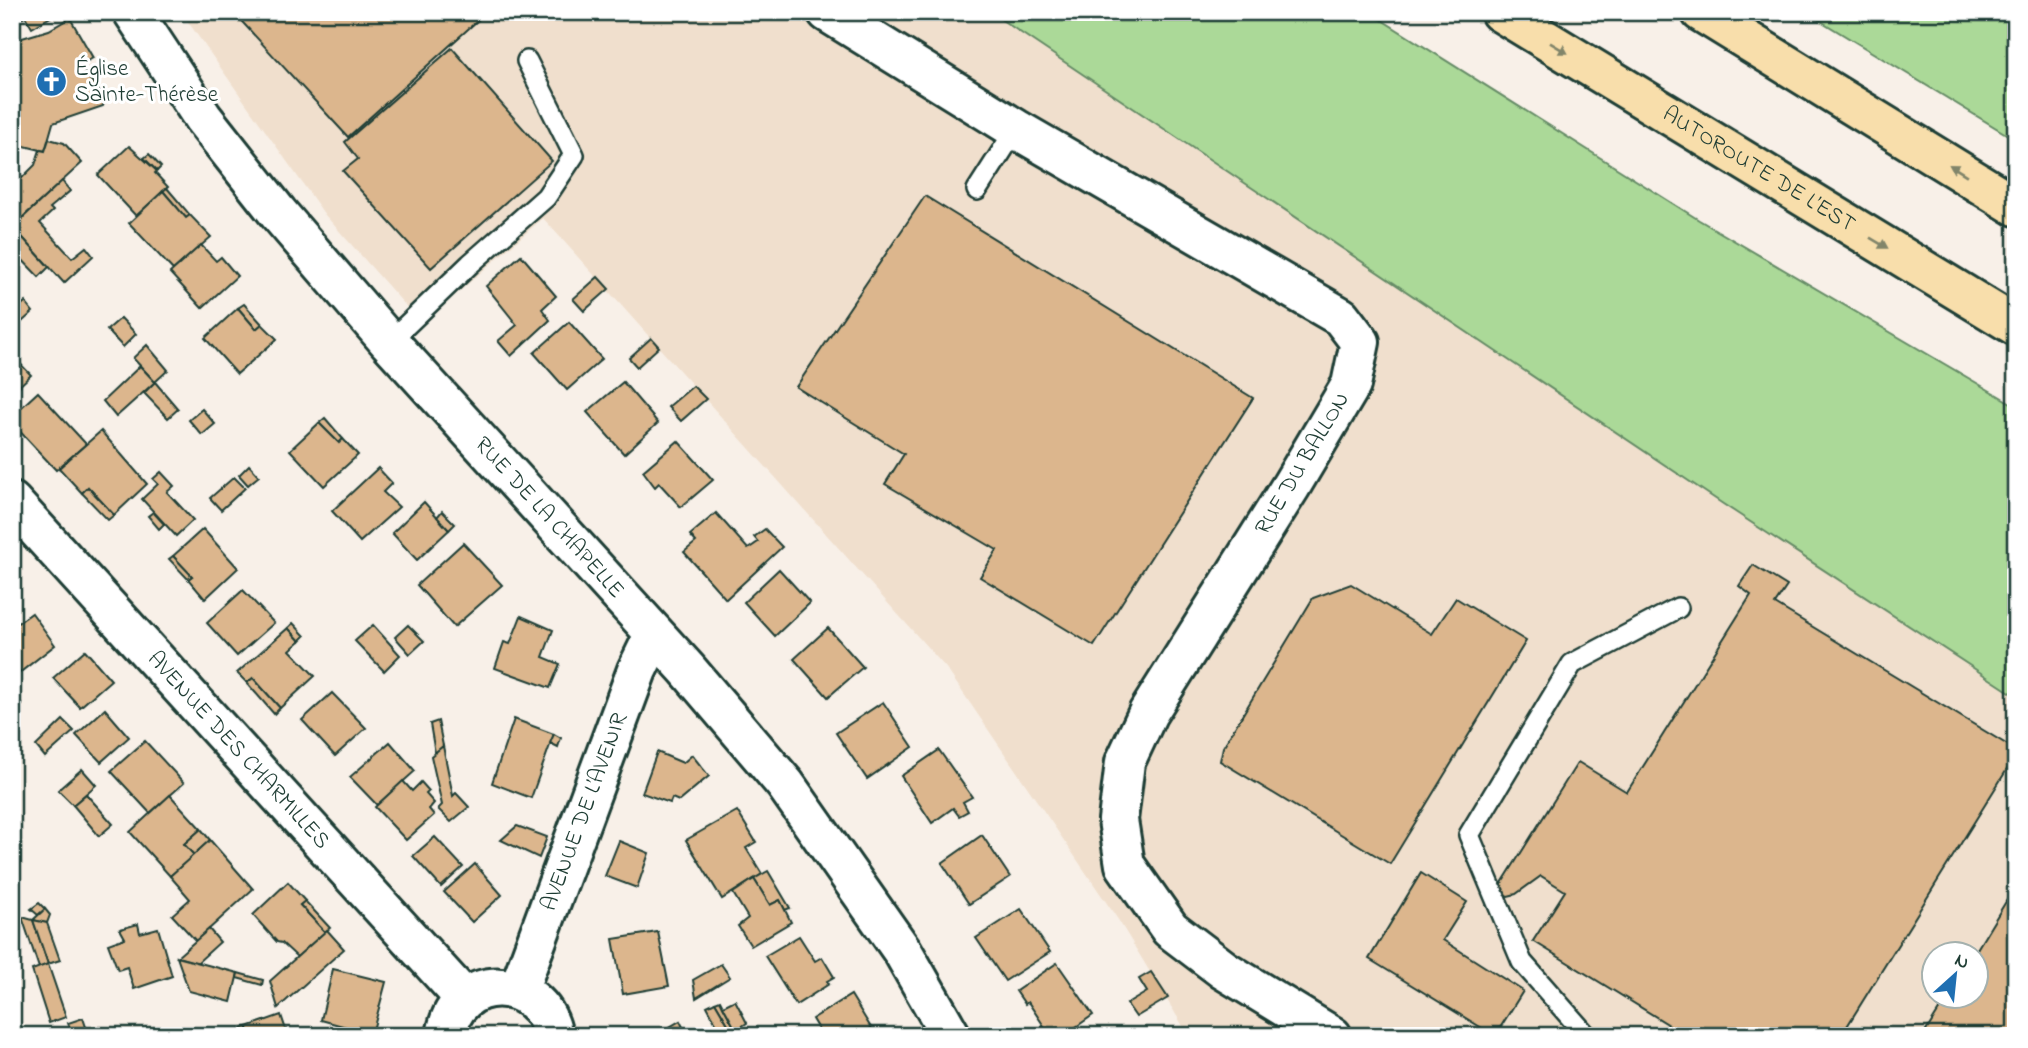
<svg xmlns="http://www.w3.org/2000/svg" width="2028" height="1048" font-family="'Indie Flower',sans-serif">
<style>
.built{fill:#f0dfcd;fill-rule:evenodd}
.green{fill:#abd998;stroke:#658b66;stroke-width:2}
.building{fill:#dcb68d;stroke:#1f3d34;stroke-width:2}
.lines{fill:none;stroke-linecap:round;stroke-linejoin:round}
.lane-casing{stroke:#1f3d34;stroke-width:24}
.street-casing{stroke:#1f3d34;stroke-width:44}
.highway-casing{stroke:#1f3d34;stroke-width:44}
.lane{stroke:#fff;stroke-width:19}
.street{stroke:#fff;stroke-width:38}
.highway{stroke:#f8deab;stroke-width:38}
.oneway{fill:#81856a}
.labels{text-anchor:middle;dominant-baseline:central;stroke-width:6;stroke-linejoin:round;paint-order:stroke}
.poi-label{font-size:23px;fill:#1f3d34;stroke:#fff;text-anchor:start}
.street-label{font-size:23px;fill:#1f3d34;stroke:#fff}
</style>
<rect width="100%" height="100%" fill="#f8f0e8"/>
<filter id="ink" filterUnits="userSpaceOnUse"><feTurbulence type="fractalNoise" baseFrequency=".0143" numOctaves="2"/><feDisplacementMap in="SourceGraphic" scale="14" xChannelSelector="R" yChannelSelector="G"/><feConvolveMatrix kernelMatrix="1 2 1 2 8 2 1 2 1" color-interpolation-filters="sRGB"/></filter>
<g filter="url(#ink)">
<path class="built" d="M181 12H990L1723 504 2016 696V1036H1189L1119 921 946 668 543 218 422 324 325 215ZM1934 954H1976V996H1934Z"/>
<g class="green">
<path d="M990 12H1369L1699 220 2016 406V696L1723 504Z"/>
<path d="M1806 12H2016V140Z"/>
</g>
<g class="building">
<path d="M20 12H59L32 28 25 16 23 18Z"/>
<path d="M233 12H487L348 137Z"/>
<path d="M70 18 93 58 79 66 105 98 103 106 53 123 45 151 12 143V41L49 30Z"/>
<path d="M452 48 552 161 431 268 343 171 358 159 345 142Z"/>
<path d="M49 139 64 143 82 163 12 227V188L35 165 40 150 45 151Z"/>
<path d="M129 146 157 171 155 173 168 187 136 216 98 175Z"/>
<path d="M149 154 161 167 157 171 144 158Z"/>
<path d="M62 181 70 191 50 208 53 211 40 223 72 258 86 247 93 256 64 283 13 227Z"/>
<path d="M167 188 190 215 186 218 163 191Z"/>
<path d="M163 191 186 218 190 215 211 237 173 270 129 223Z"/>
<path d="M925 196 1253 398 1094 646 980 577 997 550 885 484 904 454 796 387Z"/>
<path d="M13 227 49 267 39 277 12 249Z"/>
<path d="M201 245 216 261 221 257 237 276 202 308 170 273Z"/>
<path d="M521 255 556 296 542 309 550 320 511 356 498 341 517 325 486 286Z"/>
<path d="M598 277 609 289 584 311 573 299Z"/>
<path d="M25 302 33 312 12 331V313Z"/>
<path d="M244 304 262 324 256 329 238 308Z"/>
<path d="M238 308 256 329 262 324 277 339 237 374 205 338Z"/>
<path d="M121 318 136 334 123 347 107 330Z"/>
<path d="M569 322 602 359 567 390 534 353Z"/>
<path d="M651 338 659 347 637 367 629 358Z"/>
<path d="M147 345 168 370 155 382 133 358Z"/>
<path d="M12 355 31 375 12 393Z"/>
<path d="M140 366 155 382 116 417 103 401Z"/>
<path d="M155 382 178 409 168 418 144 393Z"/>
<path d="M623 382 658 423 624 454 587 412Z"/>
<path d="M693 386 706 399 681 421 668 407Z"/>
<path d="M38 392 86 444 56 470 12 423V416Z"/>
<path d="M202 409 215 424 202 435 189 420Z"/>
<path d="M325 418 343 439 339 443 319 423Z"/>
<path d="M319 423 339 443 343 439 358 455 324 486 290 450Z"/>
<path d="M101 431 147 484 114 515 88 487 82 493 59 468Z"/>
<path d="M678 441 713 480 681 507 659 483 655 487 643 471Z"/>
<path d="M249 465 259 476 248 485 239 475Z"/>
<path d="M378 468 392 483 383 492 399 507 360 542 332 511Z"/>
<path d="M161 472 174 486 167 492 193 520 176 536 142 499 158 484 153 479Z"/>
<path d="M234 477 245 488 221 510 210 498Z"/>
<path d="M88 487 114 515 108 520 82 493Z"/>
<path d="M424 502 449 530 417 560 392 533Z"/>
<path d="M442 511 455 524 449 530 437 517Z"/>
<path d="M153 512 164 524 159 529 148 516Z"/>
<path d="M716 513 748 549 758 542 754 537 765 529 782 547 726 599 684 552 696 542 690 535Z"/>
<path d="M203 529 238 568 205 599 188 579 192 576 173 556Z"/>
<path d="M463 543 502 585 454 627 417 585Z"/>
<path d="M173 556 192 576 188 579 169 559Z"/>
<path d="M1753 565 1787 586 1775 604 2016 750V755L1841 1036H1687L1533 941 1565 891 1541 876 1516 894 1508 896 1503 894 1502 883 1578 762 1627 792 1751 595 1739 586Z"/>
<path d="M779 569 810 603 775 636 744 602Z"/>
<path d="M1351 584 1432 634 1456 598 1526 641 1390 864 1220 761 1223 747 1313 598Z"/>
<path d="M243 590 274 623 237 656 207 623Z"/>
<path d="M32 613 55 645 18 674 12 666V627Z"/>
<path d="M521 616 553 630 543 657 560 664 550 688 495 668 504 642 510 644Z"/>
<path d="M293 623 305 636 300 641 288 628Z"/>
<path d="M373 625 400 655 384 671 355 641Z"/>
<path d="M408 625 424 641 410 654 395 637Z"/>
<path d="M288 628 300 641 290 650 315 676 280 708 253 678 247 683 237 673Z"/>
<path d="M828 628 863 667 828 697 794 659Z"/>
<path d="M85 650 111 680 80 707 53 678Z"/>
<path d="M253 678 280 708 274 714 247 683Z"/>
<path d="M332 693 366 728 335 756 302 720Z"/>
<path d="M12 695 22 705 12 714Z"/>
<path d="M883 702 913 747 867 779 836 733Z"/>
<path d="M105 709 129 737 101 762 76 735Z"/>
<path d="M514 719 554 734 531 798 492 783Z"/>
<path d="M63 720 74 731 45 757 36 746Z"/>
<path d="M438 721 443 746 435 753 430 724Z"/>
<path d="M554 734 561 738 558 747 550 743Z"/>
<path d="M145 741 184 783 150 813 111 771Z"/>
<path d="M390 742 415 771 377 805 350 777Z"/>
<path d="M443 746 453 796 456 793 469 807 451 822 438 809 442 805 431 756Z"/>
<path d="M939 750 972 797 963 802 968 811 959 816 953 808 932 823 901 776Z"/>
<path d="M657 752 683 763 692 755 709 776 679 801 672 798 670 803 642 793Z"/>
<path d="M82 769 96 785 73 805 58 790Z"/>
<path d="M403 781 412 791 421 782 429 791 426 794 434 803 429 809 434 815 406 840 375 807Z"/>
<path d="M86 794 113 824 99 836 73 805Z"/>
<path d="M170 795 201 829 184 844 194 855 170 876 130 832Z"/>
<path d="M737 811 756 842 746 848 762 874 722 899 686 840Z"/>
<path d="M517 826 547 837 539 858 501 840Z"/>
<path d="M201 829 210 840 194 855 184 844Z"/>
<path d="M982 835 1010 877 969 904 942 863Z"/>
<path d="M435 837 463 867 441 887 413 856Z"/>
<path d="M210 840 253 889 196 941 172 915 190 899 170 876Z"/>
<path d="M619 841 649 853 637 888 605 876Z"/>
<path d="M475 864 502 895 472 922 444 892Z"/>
<path d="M768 871 790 908 785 910 780 900 770 905 754 879Z"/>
<path d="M1421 873 1467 902 1443 940 1523 991 1495 1036 1369 959Z"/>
<path d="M754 879 770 905 780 900 791 922 751 946 738 926 748 918 733 893Z"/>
<path d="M288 882 305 901 300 905 325 932 297 957 282 943 277 942 253 915Z"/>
<path d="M2016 885V1036H1923L1948 996H1976V954H1974Z"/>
<path d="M305 901 330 928 325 932 300 905Z"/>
<path d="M39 903 45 909 38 915 31 909Z"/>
<path d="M45 909 50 915 47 923 33 920Z"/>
<path d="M1021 909 1050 952 1005 981 976 938Z"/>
<path d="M22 917 33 920 48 964 39 968Z"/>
<path d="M33 920 47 923 60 960 48 964Z"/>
<path d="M138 924 140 933 158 928 172 976 134 989 127 967 118 970 108 944 125 938 120 929Z"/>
<path d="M209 929 220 942 197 963 177 957Z"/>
<path d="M327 930 344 949 278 1008 270 981Z"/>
<path d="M658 932 669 986 623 994 613 939Z"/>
<path d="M799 936 815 961 822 957 834 977 827 981 829 984 796 1005 765 956Z"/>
<path d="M177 957 238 973 231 1002 189 991Z"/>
<path d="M1057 963 1093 1015 1063 1036H1047L1042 1028 1044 1026 1028 1002 1025 1004 1016 991Z"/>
<path d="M48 964 66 1017 49 1023 32 970Z"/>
<path d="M721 964 730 977 696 998 693 980Z"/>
<path d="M333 969 386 982 372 1034 321 1020Z"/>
<path d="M1151 972 1168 998 1136 1017 1127 1004 1147 992 1139 979Z"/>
<path d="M238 973 263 980 262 985 237 978Z"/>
<path d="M851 995 876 1036H822L812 1019Z"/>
<path d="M720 1000 723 1006 736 1030 732 1031 715 1002Z"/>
<path d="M735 1000 747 1023 736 1030 723 1006Z"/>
<path d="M715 1002 732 1031 723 1036 707 1006Z"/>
<path d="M281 1015 288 1036H240L250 1032 247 1027Z"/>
<path d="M83 1018 89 1036H73L68 1023Z"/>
<path d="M680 1021 686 1033 691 1030 693 1036H654Z"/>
<path d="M247 1027 250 1032 240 1036H220Z"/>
</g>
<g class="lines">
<defs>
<g id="lane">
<path d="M977 190 1016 129"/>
<path d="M389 342 470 264 546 197 574 155 527 61"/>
<path d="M1587 1036 1522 962 1469 835 1572 664 1678 608"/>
</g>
<g id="street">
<path id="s1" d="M133 12 203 118 278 213 389 342 687 669 785 784 903 952 951 1036"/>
<path d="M827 12 1016 129 1341 317 1360 342 1351 385 1291 486 1148 713 1125 762 1118 820 1125 865 1170 929 1224 970 1332 1036"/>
<path id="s2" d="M12 502 465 999"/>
<path id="s3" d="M518 991 637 670 654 635"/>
<path d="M446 1036C455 971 541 972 553 1036"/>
</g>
<g id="highway">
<path id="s4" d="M1500 12 2016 326"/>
<path d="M1701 12 2016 206"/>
</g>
</defs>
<use href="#lane" class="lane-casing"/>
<use href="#street" class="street-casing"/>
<use href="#highway" class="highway-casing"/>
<use href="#lane" class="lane"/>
<use href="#street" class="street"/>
<use href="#highway" class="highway"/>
</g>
<defs><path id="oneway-solid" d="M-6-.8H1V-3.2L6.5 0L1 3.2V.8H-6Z" transform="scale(1.75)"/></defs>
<g class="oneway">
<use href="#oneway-solid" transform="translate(1559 48) rotate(31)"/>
<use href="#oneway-solid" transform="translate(1958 170) rotate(-148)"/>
<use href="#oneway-solid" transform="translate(1879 243) rotate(31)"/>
</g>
</g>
<defs>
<symbol id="church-disc" viewBox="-11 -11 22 22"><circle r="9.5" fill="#1f6fb2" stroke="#fff"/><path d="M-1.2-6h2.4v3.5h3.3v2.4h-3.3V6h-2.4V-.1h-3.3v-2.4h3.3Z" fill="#fff"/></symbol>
</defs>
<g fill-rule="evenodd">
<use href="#church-disc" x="34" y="64" width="35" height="35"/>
</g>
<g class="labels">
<g class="poi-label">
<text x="75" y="69">Église<tspan x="75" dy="26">Sainte-Thérèse</tspan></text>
</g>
<g class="street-label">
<text stroke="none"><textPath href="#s4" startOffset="303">AUTOROUTE DE L’EST</textPath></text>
<text transform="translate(1303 464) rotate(-59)">RUE DU BALLON</text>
<text stroke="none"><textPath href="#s1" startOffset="656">RUE DE LA CHAPELLE</textPath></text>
<text stroke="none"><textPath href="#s2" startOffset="336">AVENUE DES CHARMILLES</textPath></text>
<text stroke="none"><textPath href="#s3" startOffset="191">AVENUE DE L’AVENIR</textPath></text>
</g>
</g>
<rect width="2028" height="1048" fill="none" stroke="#fff" stroke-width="42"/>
<rect x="21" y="21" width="1986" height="1006" fill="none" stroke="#1f3d34" stroke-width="2.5" filter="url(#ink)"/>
<g transform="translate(1955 975) rotate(27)"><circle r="33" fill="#ffffff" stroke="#a5b1ae" stroke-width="2"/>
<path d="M0-5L12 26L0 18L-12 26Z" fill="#1f6fb2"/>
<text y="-10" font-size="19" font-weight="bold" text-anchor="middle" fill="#1f3d34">N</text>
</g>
</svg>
